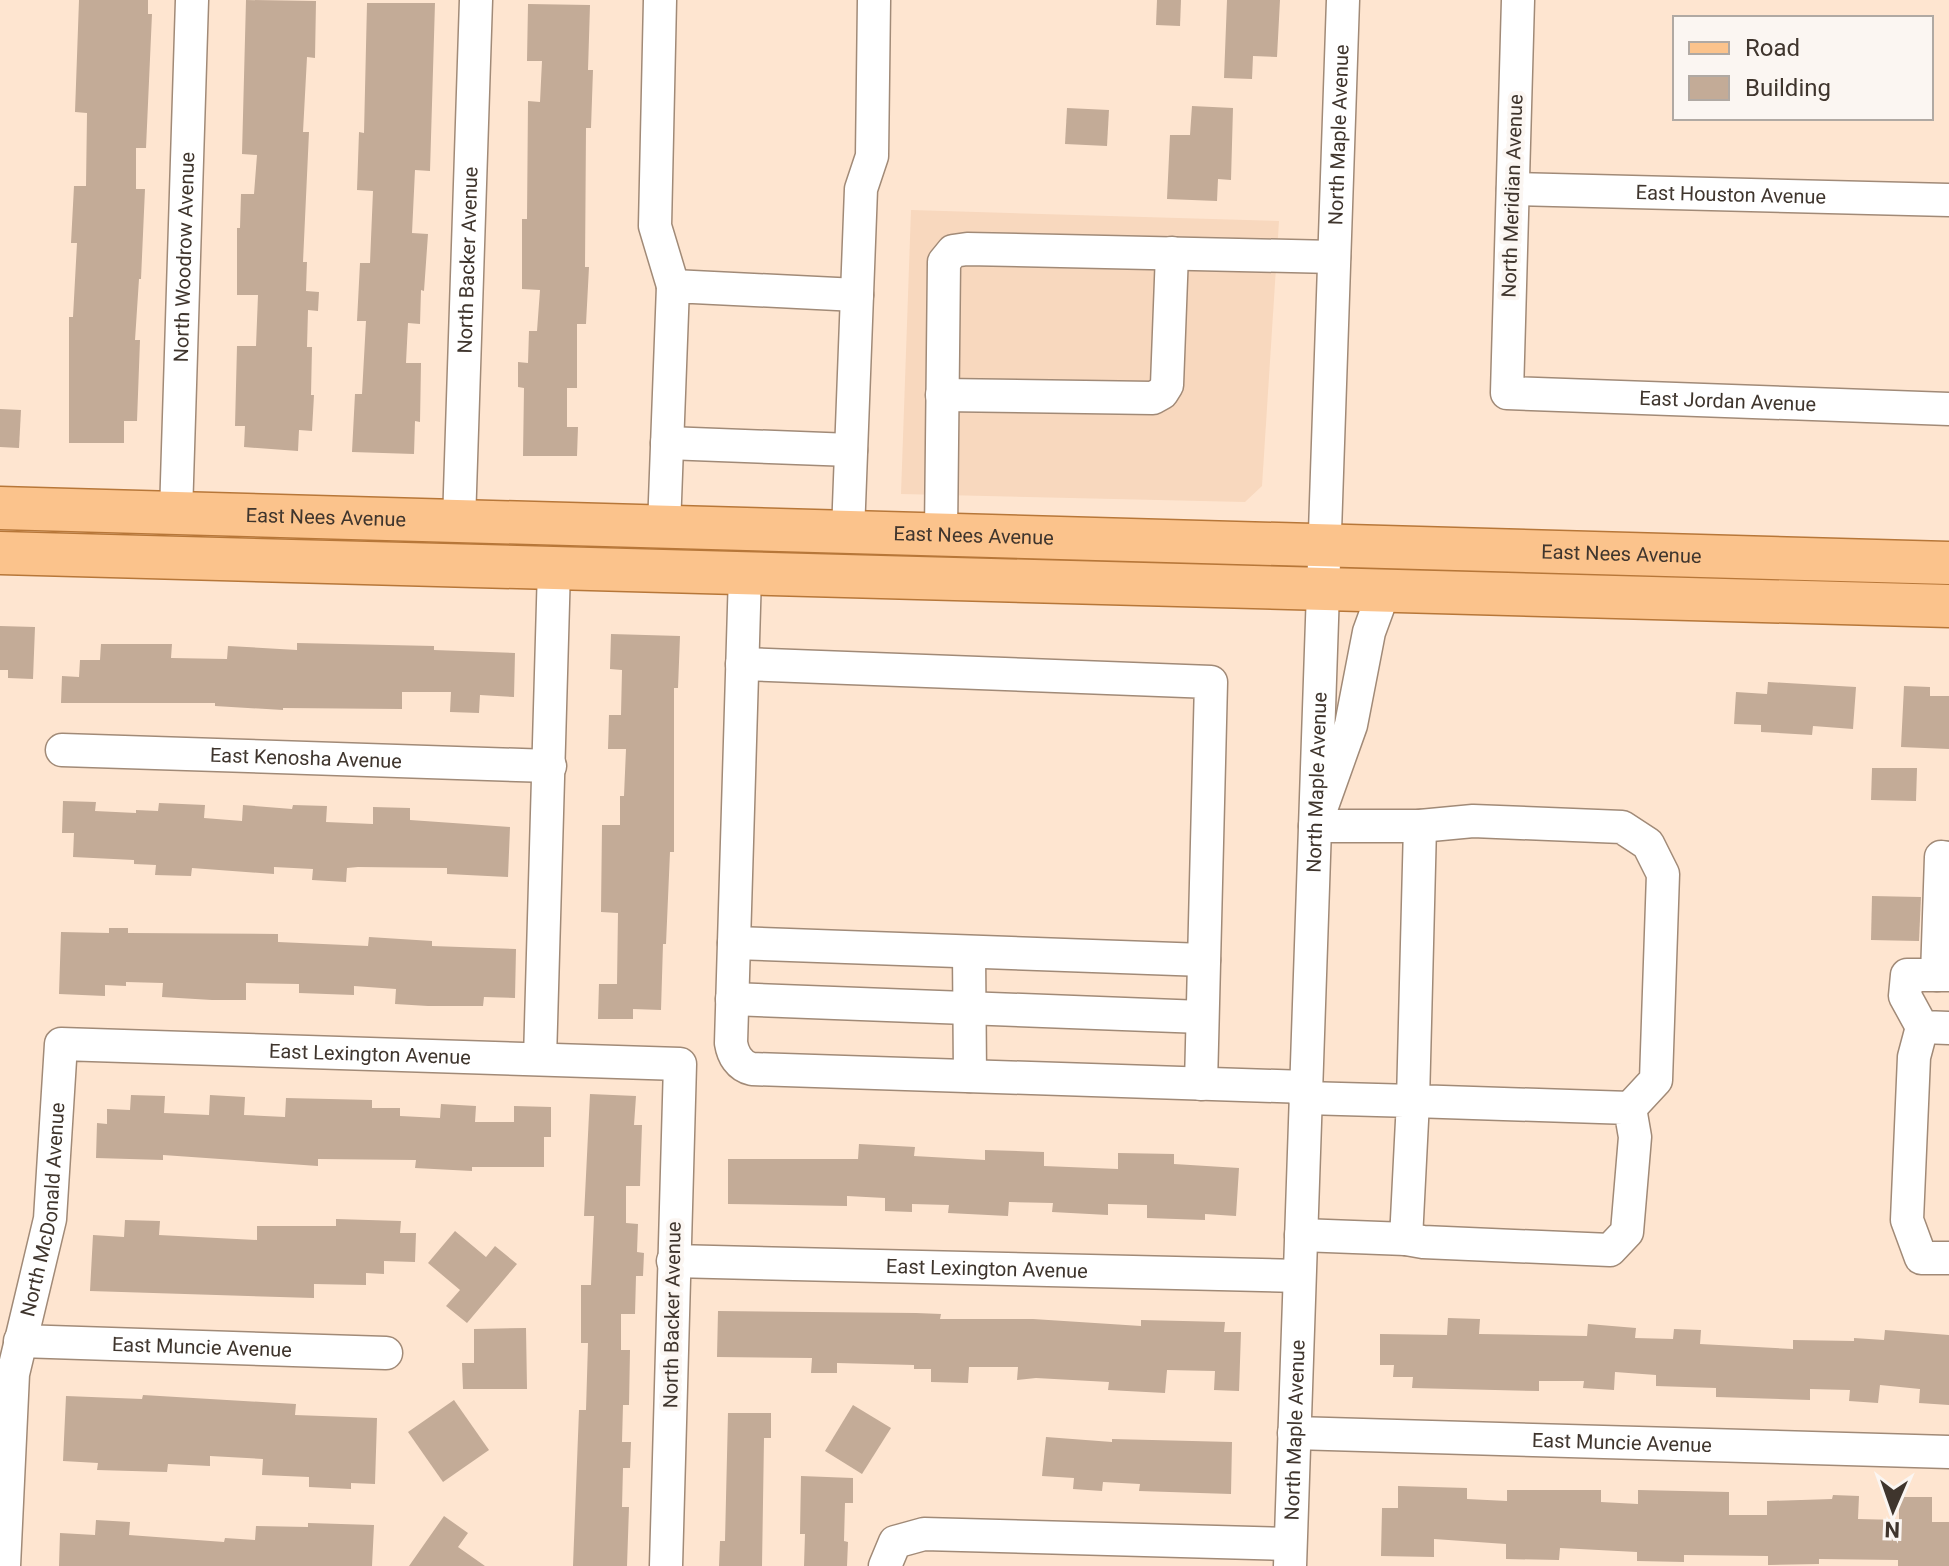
<svg xmlns="http://www.w3.org/2000/svg" width="1949" height="1566" font-family="Roboto,sans-serif">
<style>
.built{fill:#f8d8be}
.building{fill:#c3ab97}
.lines{fill:none;stroke-linecap:round;stroke-linejoin:round}
.minor-casing{stroke:#a18a77;stroke-width:35}
.major-casing{stroke:#b77739;stroke-width:45}
.minor{stroke:#fff;stroke-width:32}
.major{stroke:#fbc38c;stroke-width:42}
.labels{text-anchor:middle;dominant-baseline:central;stroke-width:8;stroke-linejoin:round;paint-order:stroke}
.street-label{font-size:20px;fill:#3f352d;stroke:#fbf6f2}
</style>
<rect width="100%" height="100%" fill="#fee5d0"/>
<path class="built" d="M911 210 1279 221 1262 486 1245 502 901 494Z"/>
<g class="building">
<path d="M79 0H148V14H152L146 148H136V189H145L141 279H139L135 340H140L137 421H124V443H69V317H73L77 243H71L74 186H86L87 113 75 112Z"/>
<path d="M246 0 316 1 315 58 307 57 303 132H309L303 262H307L306 291 319 292 318 311 308 310 307 347H312L311 395H314L312 431 299 430 298 451 244 447 245 426H235L237 346H256L258 295H237V228H240L241 194H254L257 155 242 154Z"/>
<path d="M1157 0H1181L1180 26 1156 25Z"/>
<path d="M1227 0H1280L1277 57 1253 56 1252 79 1224 78Z"/>
<path d="M367 3H435L430 171 415 170 412 233 428 234 424 291 421 290 420 324 408 323 406 363H421L420 422 415 421 414 454 352 452 355 394H362L366 321H357L360 263H370L373 191 357 190 359 132 364 133Z"/>
<path d="M528 4 590 5 588 70H593L591 128H586L585 267H589L586 324H577V388H567V427H578L577 456H523L524 388 518 387V362L528 363 529 331H537L540 290 522 289V219H527L528 101 540 102 542 61H527Z"/>
<path d="M1192 106 1233 108 1231 180 1218 179 1217 201 1167 199 1170 135H1190Z"/>
<path d="M1067 108 1109 110 1107 146 1065 144Z"/>
<path d="M0 409 21 410 19 448 0 447Z"/>
<path d="M0 626 35 627 33 679 8 678V670H0Z"/>
<path d="M611 634 680 636 678 688H674V852H670L666 944H663L661 1010 633 1009V1019H598L599 984H617L618 913 601 912 602 825H620V796H624L626 749H608L609 715H621L622 670 610 669Z"/>
<path d="M297 643 434 646V650L515 653 514 697 480 695 479 713 450 712 451 692H402V709L283 708V710L215 706V703H61L62 676 79 677 80 660H100L101 644H172L171 658 227 659 228 646 297 650Z"/>
<path d="M1768 682 1856 687 1853 729 1813 726 1812 735 1761 732V725L1734 724 1736 692 1767 694Z"/>
<path d="M1904 686 1930 687V696H1949V749L1901 747Z"/>
<path d="M1872 768H1917L1916 801 1871 800Z"/>
<path d="M63 801 96 802 95 811 136 813V810L158 811 159 803 205 805 204 818 242 821 243 805 292 809 293 805 327 806 326 822 373 824V807L410 808V820L510 827 508 877 447 874V868L358 867 347 868 346 882 312 880 313 869 274 867V874L192 868 191 876 155 875 156 865 134 864V860L73 857 74 833H62Z"/>
<path d="M1872 896 1921 897 1919 941 1871 940Z"/>
<path d="M109 928H128V933L278 934V942L368 946 369 937 432 941V946L516 949 515 998 484 997 483 1006H428L395 1004 396 989 354 986V995L299 993V984L246 983V1000H212L162 997 163 983 126 982V986L105 985V996L59 994 61 932 109 933Z"/>
<path d="M590 1094 636 1096 634 1125H642L640 1186H626V1223L638 1224 637 1252 644 1253 643 1276H636L635 1314H621V1350H630L629 1405H623L622 1442H631L630 1468H623L622 1507H629L627 1566H573L579 1410H586L588 1343H581V1285H591L594 1216H584Z"/>
<path d="M131 1095 165 1096 164 1113 209 1115 210 1095 245 1097 244 1115 285 1117 286 1098 372 1100V1108H400V1116L440 1118 441 1104 476 1106 475 1122H514V1106L551 1107V1137H544V1167H472V1171L415 1168 416 1160 318 1159V1166L163 1155V1160L96 1158 97 1123 107 1124V1109L130 1110Z"/>
<path d="M859 1144 915 1147 914 1156 985 1160V1150L1044 1152V1166L1118 1169V1153L1174 1154V1164L1239 1168 1236 1216 1205 1214V1220L1147 1218V1205L1108 1204V1215L1052 1212 1053 1203 1009 1202 1008 1216 948 1213 949 1205 912 1204V1212L885 1211V1198L847 1196V1206L728 1204V1159H858Z"/>
<path d="M336 1219 401 1221 400 1233H416L415 1262 384 1261V1274L366 1273V1285L314 1284V1298L90 1291 93 1235 124 1237 125 1220 160 1221 159 1235 257 1240V1226H336Z"/>
<path d="M455 1231 486 1257 495 1246 517 1264 467 1323 446 1306 460 1290 428 1263Z"/>
<path d="M718 1311 916 1313 941 1314 940 1319H1033L1141 1326V1320L1225 1322 1224 1332H1241L1239 1391 1214 1390 1215 1371 1167 1370 1165 1393 1108 1390 1109 1382 1036 1378 1017 1380 1018 1367H969L968 1383 931 1382V1369H914V1365L837 1363V1373H811L812 1358 717 1357Z"/>
<path d="M1448 1318 1480 1319 1479 1334 1587 1336 1588 1324 1636 1328 1635 1338 1673 1339 1674 1329 1701 1330 1700 1344 1793 1349V1340L1854 1341V1338L1884 1340 1885 1330 1949 1335V1405L1919 1403 1920 1389 1880 1385 1878 1403 1849 1401 1850 1390 1810 1389V1400L1716 1397V1388L1656 1386V1375L1615 1372 1614 1390 1583 1388 1584 1381H1539V1391L1412 1388 1413 1377H1393L1394 1365H1380V1334L1447 1335Z"/>
<path d="M526 1328 527 1389H463L462 1363H474V1329Z"/>
<path d="M143 1395 296 1404 295 1415 377 1418 375 1484 351 1483V1489L309 1487V1477L262 1475 263 1459 210 1456V1466L168 1464 167 1472 97 1470 98 1463 63 1461 66 1396 142 1399Z"/>
<path d="M454 1400 489 1450 443 1482 408 1432Z"/>
<path d="M853 1405 891 1428 862 1474 825 1451Z"/>
<path d="M728 1413H771V1438H764L762 1566H719L720 1541H725Z"/>
<path d="M1046 1437 1112 1442V1439L1232 1442 1231 1494 1139 1491 1140 1484 1103 1482 1102 1491 1073 1489 1074 1478 1042 1476Z"/>
<path d="M801 1476 853 1478V1503H845L844 1541 848 1542 847 1566H804L805 1534H800Z"/>
<path d="M1398 1486 1467 1488V1499L1507 1501V1490H1601V1502L1638 1504V1490L1729 1492V1515H1767V1501L1832 1499 1833 1495 1859 1496 1858 1519 1899 1520V1497H1932V1522H1949V1566H1898V1560L1819 1559V1564L1768 1565V1556L1684 1555V1562L1637 1561V1552L1560 1548 1559 1560 1506 1559V1544L1434 1539V1557L1381 1556 1382 1508H1398Z"/>
<path d="M444 1516 468 1533 458 1547 485 1566H409Z"/>
<path d="M96 1520 130 1522 129 1535 224 1542 225 1538 255 1540 256 1526 308 1527V1523L374 1525 372 1566H59L60 1533 95 1535Z"/>
</g>
<g class="lines">
<defs>
<g id="minor">
<path d="M660 0 655 226 673 286"/>
<path id="s1" d="M1518 0 1507 393 1949 409"/>
<path id="s2" d="M1513 189 1949 200"/>
<path d="M942 395 1153 398 1162 393 1167 385 1172 253"/>
<path d="M667 443 851 450"/>
<path id="s3" d="M176 513 192 0"/>
<path id="s4" d="M459 522 476 0"/>
<path d="M664 527 673 286 857 295"/>
<path d="M848 532 861 189 872 156 874 0"/>
<path d="M941 533 944 262 953 251 967 249 1334 257"/>
<path d="M745 574 731 1043C733 1055 739 1066 752 1069L1306 1087"/>
<path d="M1384 591 1369 632 1351 725 1315 826H1420L1473 821 1622 827 1648 844 1663 874 1656 1080 1630 1108"/>
<path d="M742 664 1211 682 1201 1084"/>
<path id="s5" d="M62 750 550 766"/>
<path d="M734 943 1204 960"/>
<path d="M969 952 970 1076"/>
<path d="M1937 975 1941 857 1949 858"/>
<path d="M1949 975H1907L1905 996 1922 1027 1949 1028"/>
<path d="M732 999 1202 1017"/>
<path d="M1922 1027 1914 1057 1907 1220 1921 1258H1949"/>
<path d="M540 1059 554 568"/>
<path d="M1301 1235 1406 1239 1413 1101 1305 1098"/>
<path d="M1406 1239 1423 1242 1610 1250 1627 1232 1635 1137 1630 1108 1413 1101 1420 826"/>
<path id="s6" d="M673 1261 1299 1276"/>
<path id="s7" d="M20 1341 386 1353"/>
<path id="s8" d="M1294 1433 1949 1452"/>
<path id="s9" d="M4 1566 13 1374 50 1219 61 1044 680 1064 666 1566"/>
<path d="M885 1566 895 1542 924 1534 1290 1544"/>
<path id="s10" d="M1290 1566 1343 0"/>
</g>
<g id="major">
<path id="s11" d="M0 508 1949 563"/>
<path d="M0 553 1949 606"/>
</g>
</defs>
<use href="#minor" class="minor-casing"/>
<use href="#major" class="major-casing"/>
<use href="#minor" class="minor"/>
<use href="#major" class="major"/>
</g>
<g class="labels">
<g class="street-label">
<text stroke="none"><textPath href="#s10" startOffset="1432">North Maple Avenue</textPath></text>
<text stroke="none"><textPath href="#s2" startOffset="218">East Houston Avenue</textPath></text>
<text transform="translate(1512 196) rotate(-88)">North Meridian Avenue</text>
<text stroke="none"><textPath href="#s3" startOffset="256">North Woodrow Avenue</textPath></text>
<text stroke="none"><textPath href="#s4" startOffset="262">North Backer Avenue</textPath></text>
<text stroke="none"><textPath href="#s1" startOffset="614">East Jordan Avenue</textPath></text>
<text stroke="none"><textPath href="#s11" startOffset="326">East Nees Avenue</textPath></text>
<text stroke="none"><textPath href="#s11" startOffset="974">East Nees Avenue</textPath></text>
<text stroke="none"><textPath href="#s11" startOffset="1622">East Nees Avenue</textPath></text>
<text stroke="none"><textPath href="#s5" startOffset="244">East Kenosha Avenue</textPath></text>
<text stroke="none"><textPath href="#s10" startOffset="784">North Maple Avenue</textPath></text>
<text stroke="none"><textPath href="#s9" startOffset="836">East Lexington Avenue</textPath></text>
<text stroke="none"><textPath href="#s9" startOffset="360">North McDonald Avenue</textPath></text>
<text stroke="none"><textPath href="#s6" startOffset="314">East Lexington Avenue</textPath></text>
<text transform="translate(672 1315) rotate(-89)">North Backer Avenue</text>
<text stroke="none"><textPath href="#s7" startOffset="182">East Muncie Avenue</textPath></text>
<text stroke="none"><textPath href="#s10" startOffset="136">North Maple Avenue</textPath></text>
<text stroke="none"><textPath href="#s8" startOffset="328">East Muncie Avenue</textPath></text>
</g>
</g>
<rect x="1673" y="16" width="260" height="104" fill="#fbf6f2" stroke="#b0a9a3" stroke-width="2"/>
<rect x="1689" y="42" width="40" height="12" fill="#fbc38c" stroke="#b0a9a3" stroke-width="2"/>
<text x="1745" y="56" font-size="24" fill="#3f352d">Road</text>
<rect x="1689" y="76" width="40" height="24" fill="#c3ab97" stroke="#b0a9a3" stroke-width="2"/>
<text x="1745" y="96" font-size="24" fill="#3f352d">Building</text>
<g transform="translate(1893 1510) rotate(182)" stroke="#fbf6f2" stroke-width="6" paint-order="stroke">
<path d="M0-6L14 30L0 20L-14 30Z" fill="#3f352d"/>
<text y="-12" font-size="22" font-weight="bold" text-anchor="middle" fill="#3f352d">N</text>
</g>
</svg>
